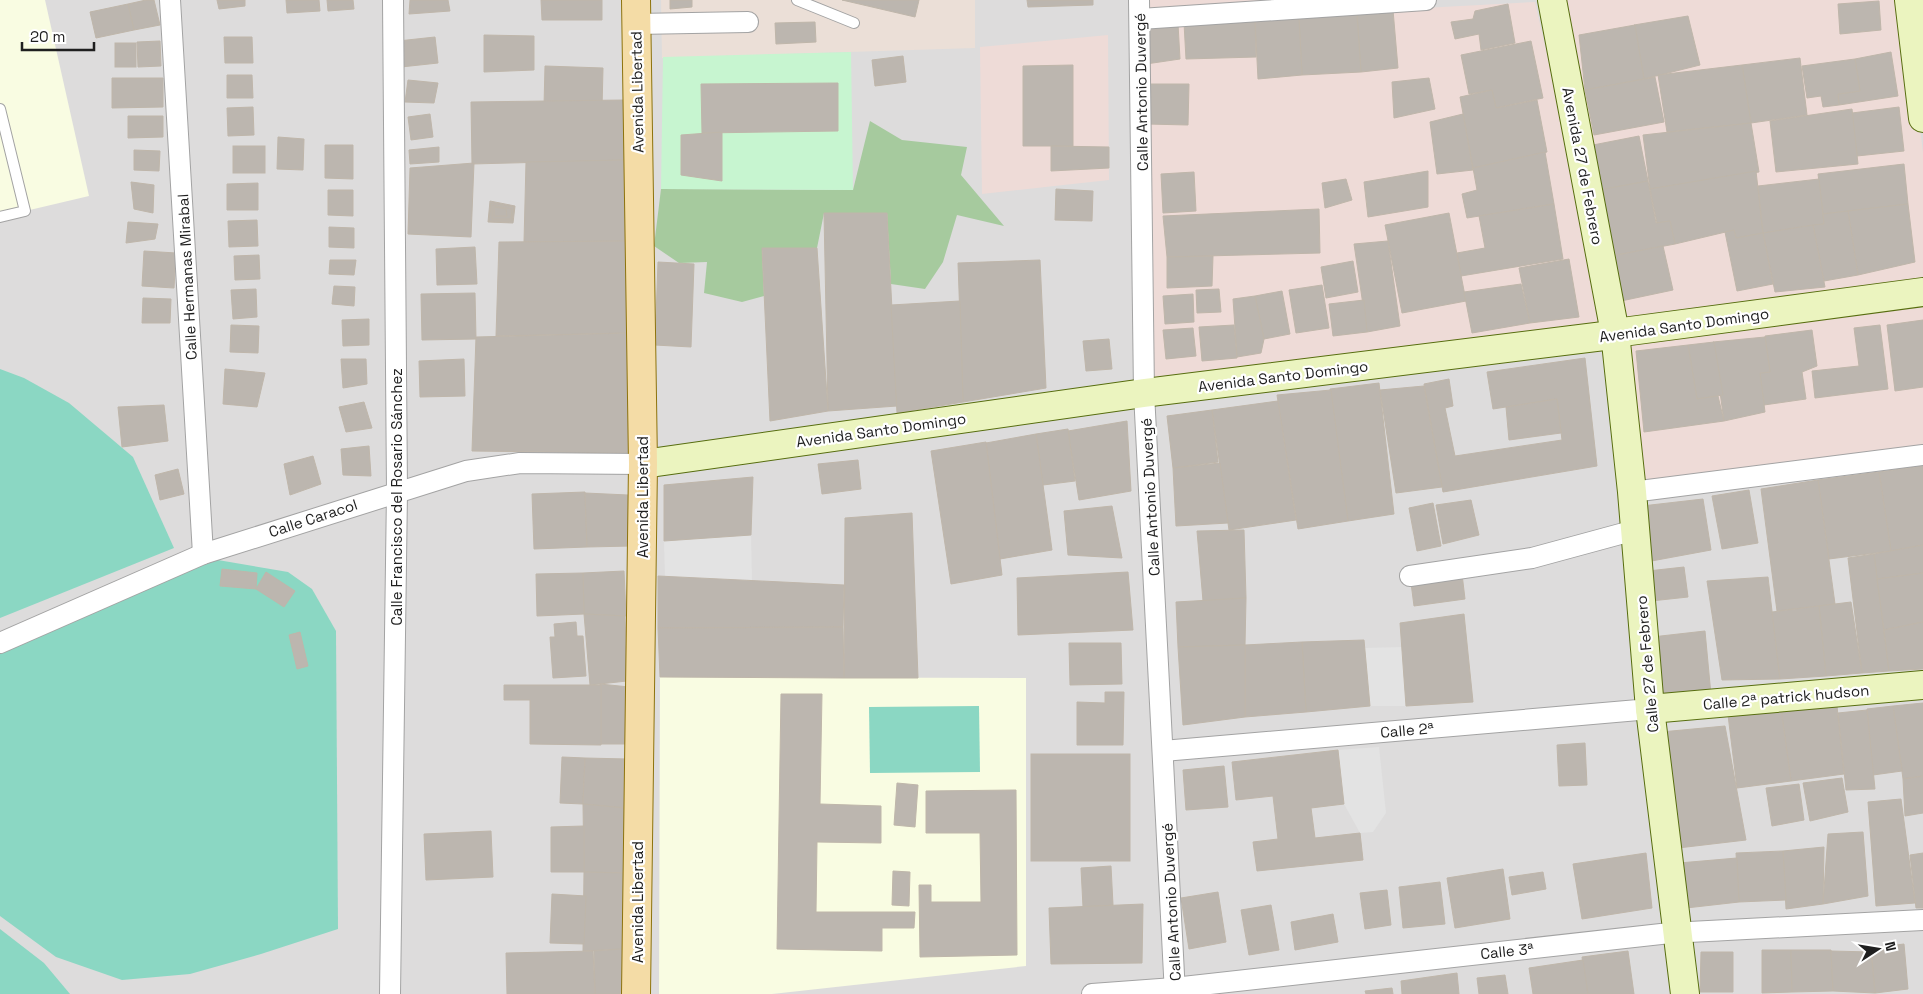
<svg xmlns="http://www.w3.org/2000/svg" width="1923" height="994" font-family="'Space Grotesk',sans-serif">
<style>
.residential{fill:#dddcdc}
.commercial{fill:#eedbd7}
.education{fill:#f9fce2}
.military{fill:#ebdfd7}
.forest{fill:#a6ca9e}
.park{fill:#c7f5d0}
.pitch{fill:#8bd7c3}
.parking{fill:#e3e3e3}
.building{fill:#bcb6af;stroke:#bfb6aa}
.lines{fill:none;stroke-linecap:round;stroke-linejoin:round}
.service-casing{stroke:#a3a3a3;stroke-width:12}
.minor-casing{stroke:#a3a3a3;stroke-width:22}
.secondary-casing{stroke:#576d0f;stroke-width:30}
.primary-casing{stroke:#8d730d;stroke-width:30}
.service{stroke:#fff;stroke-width:10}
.minor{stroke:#fff;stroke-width:20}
.secondary{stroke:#ebf4bf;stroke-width:28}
.primary{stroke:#f4dca6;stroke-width:28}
.labels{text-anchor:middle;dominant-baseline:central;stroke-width:4.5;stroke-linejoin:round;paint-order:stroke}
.street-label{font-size:15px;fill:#1f1f1f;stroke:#fff}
</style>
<rect width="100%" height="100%" fill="#efede6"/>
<rect class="residential" x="0" y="0" width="1923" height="994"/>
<g class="commercial">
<path d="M1144 0H1318L1145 12Z"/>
<path d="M1561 0H1905L1923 153V283L1623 327Z"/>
<path d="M1535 2 1609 328 1150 385 1146 23Z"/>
<path d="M1108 35 1109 180 982 194 980 47Z"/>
<path d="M1923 299V445L1639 484 1624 341Z"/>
</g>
<g class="education">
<path d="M0 0H45L89 196 0 217Z"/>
<path d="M660 677 1026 678V966L772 994H659Z"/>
</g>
<path class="military" d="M661 0H975V48L662 58Z"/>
<path class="forest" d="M870 121 902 140 967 147 961 175 1004 226 957 215 943 262 925 289 891 284 887 213H824L817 248H762L764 296 742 302 704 293 707 262 679 263 654 246 661 189 853 190Z"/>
<path class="park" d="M851 52 853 190 661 189 663 57Z"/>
<g class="pitch">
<path d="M0 369 24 378 69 403 133 457 174 548 0 618Z"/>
<path d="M212 559 288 572 312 589 336 631 338 929 261 954 190 974 122 980 56 957 0 916V649Z"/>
<path d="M979 706 980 772 870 773 869 707Z"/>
<path d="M0 929 44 963 70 994H0Z"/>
</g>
<g class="parking">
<path d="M751 535 752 581 665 577 664 541Z"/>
<path d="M1402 647 1406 706H1370L1365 648Z"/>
<path d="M1379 747 1386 813 1373 832 1360 833 1344 804 1338 750Z"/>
</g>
<g class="building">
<path d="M146 0H154L160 25 134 30 128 4Z"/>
<path d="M217 0H245V6L219 9Z"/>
<path d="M286 0H319L320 11 287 13Z"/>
<path d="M327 0H353L354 9 328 11Z"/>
<path d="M410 0H448L450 11 409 14Z"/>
<path d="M541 0H602V20H542Z"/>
<path d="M670 0H692V7L670 9Z"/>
<path d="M842 0H919L915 17Z"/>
<path d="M1027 0H1093V5L1028 7Z"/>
<path d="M1879 1 1881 30 1840 34 1838 4Z"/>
<path d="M128 4 134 30 96 38 90 12Z"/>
<path d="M1508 4 1515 43 1481 50 1479 34 1455 39 1451 22 1473 19 1475 11Z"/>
<path d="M1393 10 1398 68 1361 72 1357 15Z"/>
<path d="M1357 15 1361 72 1302 75 1299 18Z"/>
<path d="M1688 16 1700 65 1644 79 1634 25Z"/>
<path d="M1299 19 1302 75 1258 79 1255 21Z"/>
<path d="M1255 20 1256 57 1186 59 1184 23Z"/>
<path d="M815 22 816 42 776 44 775 23Z"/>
<path d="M1178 24 1180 59 1146 64 1148 27Z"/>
<path d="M1635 25 1644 79 1585 90 1579 35Z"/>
<path d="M484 35 534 36V70L484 72Z"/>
<path d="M224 37H252L253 63H225Z"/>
<path d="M435 37 438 63 401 67 398 41Z"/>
<path d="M160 41 161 66 138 67 137 42Z"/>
<path d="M1531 41 1543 98 1496 108 1492 90 1469 94 1461 55Z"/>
<rect x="115" y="43" width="21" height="24"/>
<path d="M1891 52 1898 96 1839 105 1838 94 1860 91 1855 59Z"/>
<path d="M903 56 906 82 875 86 872 60Z"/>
<path d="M1800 58 1807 115 1751 123 1742 65Z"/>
<path d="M1855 59 1860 91 1838 94 1839 105 1823 107 1821 96 1807 98 1802 66Z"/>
<path d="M1073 65V146H1023V66Z"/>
<path d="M1742 65 1751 123 1667 132 1658 75Z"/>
<path d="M545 66 603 68 602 108 544 106Z"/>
<path d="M227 75H252L253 98H227Z"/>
<path d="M1655 77 1664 122 1594 135 1585 90Z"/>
<path d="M112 78H163V107L112 108Z"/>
<path d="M1429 78 1435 109 1394 118 1392 82Z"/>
<path d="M408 80 438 83 434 103 405 102Z"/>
<path d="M838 83V131L702 133 701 84Z"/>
<path d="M1146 84H1189L1188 125 1147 124Z"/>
<path d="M1492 90 1496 108 1537 100 1547 152 1473 168 1460 97Z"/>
<path d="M623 100 625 160 472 164 471 102Z"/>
<path d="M253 107 254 135 228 136 227 108Z"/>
<path d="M1899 107 1904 151 1857 156 1852 113Z"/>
<path d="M1852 109 1858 164 1776 172 1770 121Z"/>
<path d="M430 114 433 137 411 140 408 117Z"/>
<path d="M1463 114 1473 170 1437 174 1430 122Z"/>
<path d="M128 116H163V137L128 138Z"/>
<path d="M1751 123 1759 172 1650 189 1643 135Z"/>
<path d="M722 132V181L681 175V135Z"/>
<path d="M1639 136 1648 181 1601 190 1593 145Z"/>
<path d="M278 137 304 139 303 170 277 169Z"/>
<path d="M325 145H353V179L325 178Z"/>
<rect x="233" y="146" width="32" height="27"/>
<path d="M1051 146 1109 147V168L1051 171Z"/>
<path d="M439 147V162L410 164 409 150Z"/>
<path d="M134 150 160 151 159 171 134 170Z"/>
<path d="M1545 152 1554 204 1467 218 1462 194 1477 190 1473 168Z"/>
<path d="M625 160 626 241 524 242 526 162Z"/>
<path d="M474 163 471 237 408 234 410 168Z"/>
<path d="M1904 164 1908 204 1823 214 1818 174Z"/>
<path d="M1428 171V207L1368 217 1364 182Z"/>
<path d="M1756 171 1763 233 1736 238 1734 230 1675 244 1670 221 1657 223 1650 189Z"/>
<path d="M1194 172 1196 211 1163 213 1161 174Z"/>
<path d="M1346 179 1352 200 1325 208 1322 183Z"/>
<path d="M1819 179 1824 224 1763 233 1758 186Z"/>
<path d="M1648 181 1656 223 1670 221 1675 244 1611 256 1599 190Z"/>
<path d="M131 182 154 185 153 213 134 209Z"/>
<path d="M258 183V210H227V184Z"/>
<path d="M1056 189 1093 191 1092 221 1055 220Z"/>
<path d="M328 190H353V216L328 215Z"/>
<path d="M490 201 515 206 513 223 488 222Z"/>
<path d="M491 203 514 207 512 221H489Z"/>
<path d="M1554 204 1563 259 1461 276 1457 253 1485 248 1479 216Z"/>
<path d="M1908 204 1915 262 1858 275 1848 211Z"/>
<path d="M492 205 512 209 511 219H492Z"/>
<path d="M494 207 506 209 507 216H494Z"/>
<path d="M1319 209 1320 253 1167 257 1163 216Z"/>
<path d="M1848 211 1858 275 1824 281 1813 225 1824 224 1823 214Z"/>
<path d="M824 213H887L897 406 828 411Z"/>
<path d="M1449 213 1466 301 1402 313 1385 225Z"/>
<path d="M257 220 258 246 229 247 228 221Z"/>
<path d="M128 222 158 224 155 239 126 243Z"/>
<path d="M1813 225 1825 287 1775 292 1763 233Z"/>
<path d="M329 227 354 228V248L329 247Z"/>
<path d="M1734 230 1736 238 1763 233 1773 284 1737 291 1725 232Z"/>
<path d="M626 241 628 333 496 336 499 242Z"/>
<path d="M1388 241 1400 326 1367 332 1354 244Z"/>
<path d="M1663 246 1673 290 1621 301 1612 256Z"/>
<path d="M475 247 477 284 437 285 436 249Z"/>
<path d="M762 248H817L828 411 770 421Z"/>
<path d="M144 251 176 253 174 288 142 286Z"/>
<path d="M259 255 260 279 235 280 234 256Z"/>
<path d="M1213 256 1212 286 1167 288V257Z"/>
<path d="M1569 259 1579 317 1530 323 1519 268Z"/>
<path d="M330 260H356L354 275 329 274Z"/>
<path d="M1040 260 1046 388 963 402 958 263Z"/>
<path d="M1353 261 1358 292 1326 298 1321 267Z"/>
<path d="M658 262 694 264 691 347 655 345Z"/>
<path d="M1521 284 1530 323 1472 333 1464 292Z"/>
<path d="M1322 285 1329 328 1296 333 1289 290Z"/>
<path d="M334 286 355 287 354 306 332 304Z"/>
<path d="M256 289 257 317 233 319 231 290Z"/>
<path d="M1219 289 1221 312 1197 313 1196 290Z"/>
<path d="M1282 291 1290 334 1264 339 1255 296Z"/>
<path d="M475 293 476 339 422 340 421 294Z"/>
<path d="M1193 294 1194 322 1165 324 1163 296Z"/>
<path d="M1255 296 1264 339 1261 353 1237 357 1233 299Z"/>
<path d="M143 298 171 299 170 323H142Z"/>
<path d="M1364 300 1367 332 1333 336 1329 304Z"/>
<path d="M960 301 963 402 897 413 891 305Z"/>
<path d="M369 319V345L343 346 342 320Z"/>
<path d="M1923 320V387L1895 391 1887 325Z"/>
<path d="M231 325 259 326 258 353 230 352Z"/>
<path d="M1234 325 1237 358 1202 361 1199 327Z"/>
<path d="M1880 325 1888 389 1815 398 1812 371 1859 366 1854 328Z"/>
<path d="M1193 328 1196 356 1166 359 1163 330Z"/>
<path d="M1812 330 1817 366 1802 372 1806 399 1764 405 1760 373 1770 372 1765 336Z"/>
<path d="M628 333V453L472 451 476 337Z"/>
<path d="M1765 337 1770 372 1760 373 1765 412 1724 421 1713 342Z"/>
<path d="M1109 339 1112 369 1086 371 1083 341Z"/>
<path d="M1714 342 1723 395 1697 399 1688 345Z"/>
<path d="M1688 345 1697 399 1718 396 1724 421 1644 432 1636 351Z"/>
<path d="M1585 358 1597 466 1443 492 1424 384 1449 379 1453 406 1445 408 1455 456 1562 440 1557 399 1493 409 1487 372Z"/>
<path d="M341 359H366L367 384 343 388Z"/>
<path d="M464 359 465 396 420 397 419 361Z"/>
<path d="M225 369 265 373 257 407 223 404Z"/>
<path d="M1379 383 1394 514 1348 521 1330 389Z"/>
<path d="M1424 386 1442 487 1396 493 1380 390Z"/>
<path d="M1331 390 1348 521 1298 529 1277 395Z"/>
<path d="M1557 399 1561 433 1509 440 1506 407Z"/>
<path d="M1278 401 1296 520 1229 530 1212 410Z"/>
<path d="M364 402 372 428 346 432 339 407Z"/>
<path d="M164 405 168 441 122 447 118 407Z"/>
<path d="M1212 410 1218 462 1173 468 1167 416Z"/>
<path d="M1127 421 1131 491 1079 500 1068 431Z"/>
<path d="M1068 429 1075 481 1043 485 1036 434Z"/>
<path d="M1036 434 1052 550 1000 559 986 443Z"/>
<path d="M986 442 1002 575 951 584 931 451Z"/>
<path d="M369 446 371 476 343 475 341 449Z"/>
<path d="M313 456 321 484 290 495 284 464Z"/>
<path d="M858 460 861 489 822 494 818 464Z"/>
<path d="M1220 463 1228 523 1176 526 1173 468Z"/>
<path d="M1923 466V545L1891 551 1879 472Z"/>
<path d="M178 469 184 494 160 500 155 475Z"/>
<path d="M1879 472 1891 551 1829 559 1818 480Z"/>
<path d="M753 477 751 535 664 541V485Z"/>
<path d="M1818 480 1835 604 1777 611 1761 489Z"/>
<path d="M1749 490 1758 543 1722 549 1712 496Z"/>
<path d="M585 492 587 547 534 549 532 494Z"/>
<path d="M585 493 628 495 631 546 587 547Z"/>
<path d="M1703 499 1711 550 1646 562 1642 506Z"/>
<path d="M1471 500 1479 535 1443 544 1436 505Z"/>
<path d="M1433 503 1441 546 1417 551 1409 508Z"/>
<path d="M1112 506 1122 558 1068 555 1064 511Z"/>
<path d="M912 513 918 678H844L845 518Z"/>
<path d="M1244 530 1246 598 1203 601 1197 531Z"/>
<path d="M1923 545V573L1877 579 1874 554Z"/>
<path d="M1874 554 1889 671 1862 673 1848 558Z"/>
<path d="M1684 567 1688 597 1651 601 1648 571Z"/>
<path d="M222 569 257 573 256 589 220 586Z"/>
<path d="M624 571 626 616 584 614 583 573Z"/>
<path d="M266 572 295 591 284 607 256 589Z"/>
<path d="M1128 572 1133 630 1018 635 1017 578Z"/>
<path d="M583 573 584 614 537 616 536 574Z"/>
<path d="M1923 573V622L1884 630 1877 579Z"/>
<path d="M1462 574 1465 599 1414 606 1411 583Z"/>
<path d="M658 576 844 585 843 627 658 628Z"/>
<path d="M1768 577 1780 679 1722 680 1707 581Z"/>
<path d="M1246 598 1245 645 1178 647 1176 602Z"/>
<path d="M1851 602 1862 673 1826 676 1819 606Z"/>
<path d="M1819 606 1826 676 1780 679 1772 612Z"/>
<path d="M584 614 625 616 627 681 590 685Z"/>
<path d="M1464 614 1473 702 1406 706 1400 623Z"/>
<path d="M576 622 577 636H583L586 676 553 678 550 637H555L554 624Z"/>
<path d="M1923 622V669L1889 671 1884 630Z"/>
<path d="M843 627 844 678 660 677 658 628Z"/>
<path d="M1705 631 1711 695 1658 703 1652 637Z"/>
<path d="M300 632 308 666 297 669 289 635Z"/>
<path d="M1364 640 1370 706 1306 712 1302 642Z"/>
<path d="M1302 642 1306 712 1245 717V645Z"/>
<path d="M1069 643H1121L1122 684 1070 685Z"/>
<path d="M1245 645V717L1183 725 1178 647Z"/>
<path d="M600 684 629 687 626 744H600Z"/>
<path d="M504 685H601V745L530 744V700H504Z"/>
<path d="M1105 692H1124L1123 745H1077V702L1105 703Z"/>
<path d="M781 694H822L820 804 881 806V843L817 842 816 912H915L914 928H882V951L777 949Z"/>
<path d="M1923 703V776L1903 779 1893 706Z"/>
<path d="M1837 706 1844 774 1791 781 1781 709Z"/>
<path d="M1893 706 1902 771 1873 775 1867 709Z"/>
<path d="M1781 709 1791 781 1737 788 1728 715Z"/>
<path d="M1867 710 1875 789 1846 790 1838 713Z"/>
<path d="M1725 726 1746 840 1678 848 1661 732Z"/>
<path d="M1585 743 1587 785 1559 786 1557 745Z"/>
<path d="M1338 750 1344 804 1311 808 1315 838 1360 833 1363 860 1257 871 1253 842 1278 839 1273 796 1236 800 1232 762Z"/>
<rect x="1031" y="754" width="99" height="107"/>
<path d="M562 757 585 758 583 804 560 803Z"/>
<path d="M585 758 627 759 625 808 583 804Z"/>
<path d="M1224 766 1228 807 1186 810 1183 770Z"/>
<path d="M1923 776V813L1905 816 1903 779Z"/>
<path d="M1842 778 1848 812 1810 821 1803 783Z"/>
<path d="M897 783 918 785 915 827 894 825Z"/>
<path d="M1799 784 1804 820 1772 826 1766 788Z"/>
<path d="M1016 790 1017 955 920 957 919 885H931V902H981L980 833H926V791Z"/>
<path d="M1901 799 1915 903 1876 906 1868 802Z"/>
<path d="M583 804 625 808 629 873 584 872Z"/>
<path d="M584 826V872H551V827Z"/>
<path d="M491 831 493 877 426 880 424 834Z"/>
<path d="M1863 832 1868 896 1823 904 1828 834Z"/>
<path d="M1824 847 1823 904 1786 909 1783 851Z"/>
<path d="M1783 851 1786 900 1739 902 1736 853Z"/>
<path d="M1646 853 1652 908 1582 919 1573 864Z"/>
<path d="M1923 853V908H1916L1910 855Z"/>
<path d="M1737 858 1739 902 1686 908 1679 863Z"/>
<path d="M1111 866 1113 905 1083 907 1081 868Z"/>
<path d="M1503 869 1510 919 1455 928 1447 878Z"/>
<path d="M893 871 910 872 909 906 892 905Z"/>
<path d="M584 872 623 873 622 949 583 951Z"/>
<path d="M1543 872 1546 889 1512 895 1509 877Z"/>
<path d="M1440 882 1445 924 1403 928 1399 887Z"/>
<path d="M1387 890 1391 925 1365 929 1360 893Z"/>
<path d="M1218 892 1226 942 1189 949 1181 898Z"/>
<path d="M552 894 586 896 584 944 550 943Z"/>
<path d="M1143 904 1142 963 1051 964 1049 908Z"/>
<path d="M1271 905 1279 950 1249 955 1241 910Z"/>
<path d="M1333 914 1338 942 1295 950 1291 922Z"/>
<path d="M1904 944 1908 989 1875 993 1871 948Z"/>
<path d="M622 949 624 994H595L594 951Z"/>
<path d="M1762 950H1791L1792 992 1762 993Z"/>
<path d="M1791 950H1831L1833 991 1792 992Z"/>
<path d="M593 951 595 994H507L506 953Z"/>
<path d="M1628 951 1634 994H1587L1582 957Z"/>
<path d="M1831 951 1871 952 1875 993 1833 991Z"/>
<path d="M1701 952H1733V992H1700Z"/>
<path d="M1583 960 1588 994H1533L1529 968Z"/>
<path d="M1457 973 1459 994H1402L1401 981Z"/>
<path d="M1505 975 1508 994H1479L1477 978Z"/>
<path d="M1392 988 1393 994H1366L1365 991Z"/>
</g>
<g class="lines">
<defs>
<g id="service">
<path d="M797 0 854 23"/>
<path d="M0 109 25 211 0 217"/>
</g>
<g id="minor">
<path d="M170 0 203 554"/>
<path d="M1139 0 1144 393 1175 994"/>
<path d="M1140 19 1426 0"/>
<path d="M636 24 748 22"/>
<path d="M1632 492 1923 455"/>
<path d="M1410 576 1532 558 1635 530"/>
<path d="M0 643 203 554 466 471 520 463 643 464"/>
<path d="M1163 751 1650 709"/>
<path d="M390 994 397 491 393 0"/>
<path d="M1092 994 1174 988 1670 933 1923 920"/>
</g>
<g id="secondary">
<path d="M1552 0 1615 333 1632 492 1650 709 1685 994"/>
<path d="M1909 0 1923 118"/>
<path d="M643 464 1144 393 1604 336 1615 333 1923 292"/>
<path d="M1650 709 1923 685"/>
</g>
<path id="primary" d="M636 0 643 464 636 994"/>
</defs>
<use href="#service" class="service-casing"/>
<use href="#minor" class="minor-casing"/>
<use href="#secondary" class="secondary-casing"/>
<use href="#primary" class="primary-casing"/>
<use href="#service" class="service"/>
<use href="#minor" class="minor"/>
<use href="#secondary" class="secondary"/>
<use href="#primary" class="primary"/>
</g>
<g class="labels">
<g class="street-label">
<text transform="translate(637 92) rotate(-91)">Avenida Libertad</text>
<text transform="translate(1141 92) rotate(-91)">Calle Antonio Duvergé</text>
<text transform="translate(1583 166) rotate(79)">Avenida 27 de Febrero</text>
<text transform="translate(187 277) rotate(-93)">Calle Hermanas Mirabal</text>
<text transform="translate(1684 325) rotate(-8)">Avenida Santo Domingo</text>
<text transform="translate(1283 376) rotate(-7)">Avenida Santo Domingo</text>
<text transform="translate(881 430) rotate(-8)">Avenida Santo Domingo</text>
<text transform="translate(396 497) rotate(-90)">Calle Francisco del Rosario Sánchez</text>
<text transform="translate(642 497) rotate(-90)">Avenida Libertad</text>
<text transform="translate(1150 497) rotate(-93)">Calle Antonio Duvergé</text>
<text transform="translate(313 518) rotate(-18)">Calle Caracol</text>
<text transform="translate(1647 664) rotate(-95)">Calle 27 de Febrero</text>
<text transform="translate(1786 697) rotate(-5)">Calle 2ª patrick hudson</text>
<text transform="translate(1407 730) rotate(-5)">Calle 2ª</text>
<text transform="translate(637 902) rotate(-90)">Avenida Libertad</text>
<text transform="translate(1171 902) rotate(-93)">Calle Antonio Duvergé</text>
<text transform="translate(1507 951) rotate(-6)">Calle 3ª</text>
</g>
</g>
<g transform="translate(1878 949) rotate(78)" stroke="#ffffff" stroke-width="4" paint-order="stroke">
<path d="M0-4L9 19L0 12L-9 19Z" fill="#1f1f1f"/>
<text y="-8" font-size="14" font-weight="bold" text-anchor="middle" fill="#1f1f1f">N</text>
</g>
<path d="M22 42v8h72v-8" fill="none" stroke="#1f1f1f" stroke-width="2.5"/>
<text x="30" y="42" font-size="15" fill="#1f1f1f" stroke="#ffffff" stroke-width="4" paint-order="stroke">20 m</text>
</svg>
